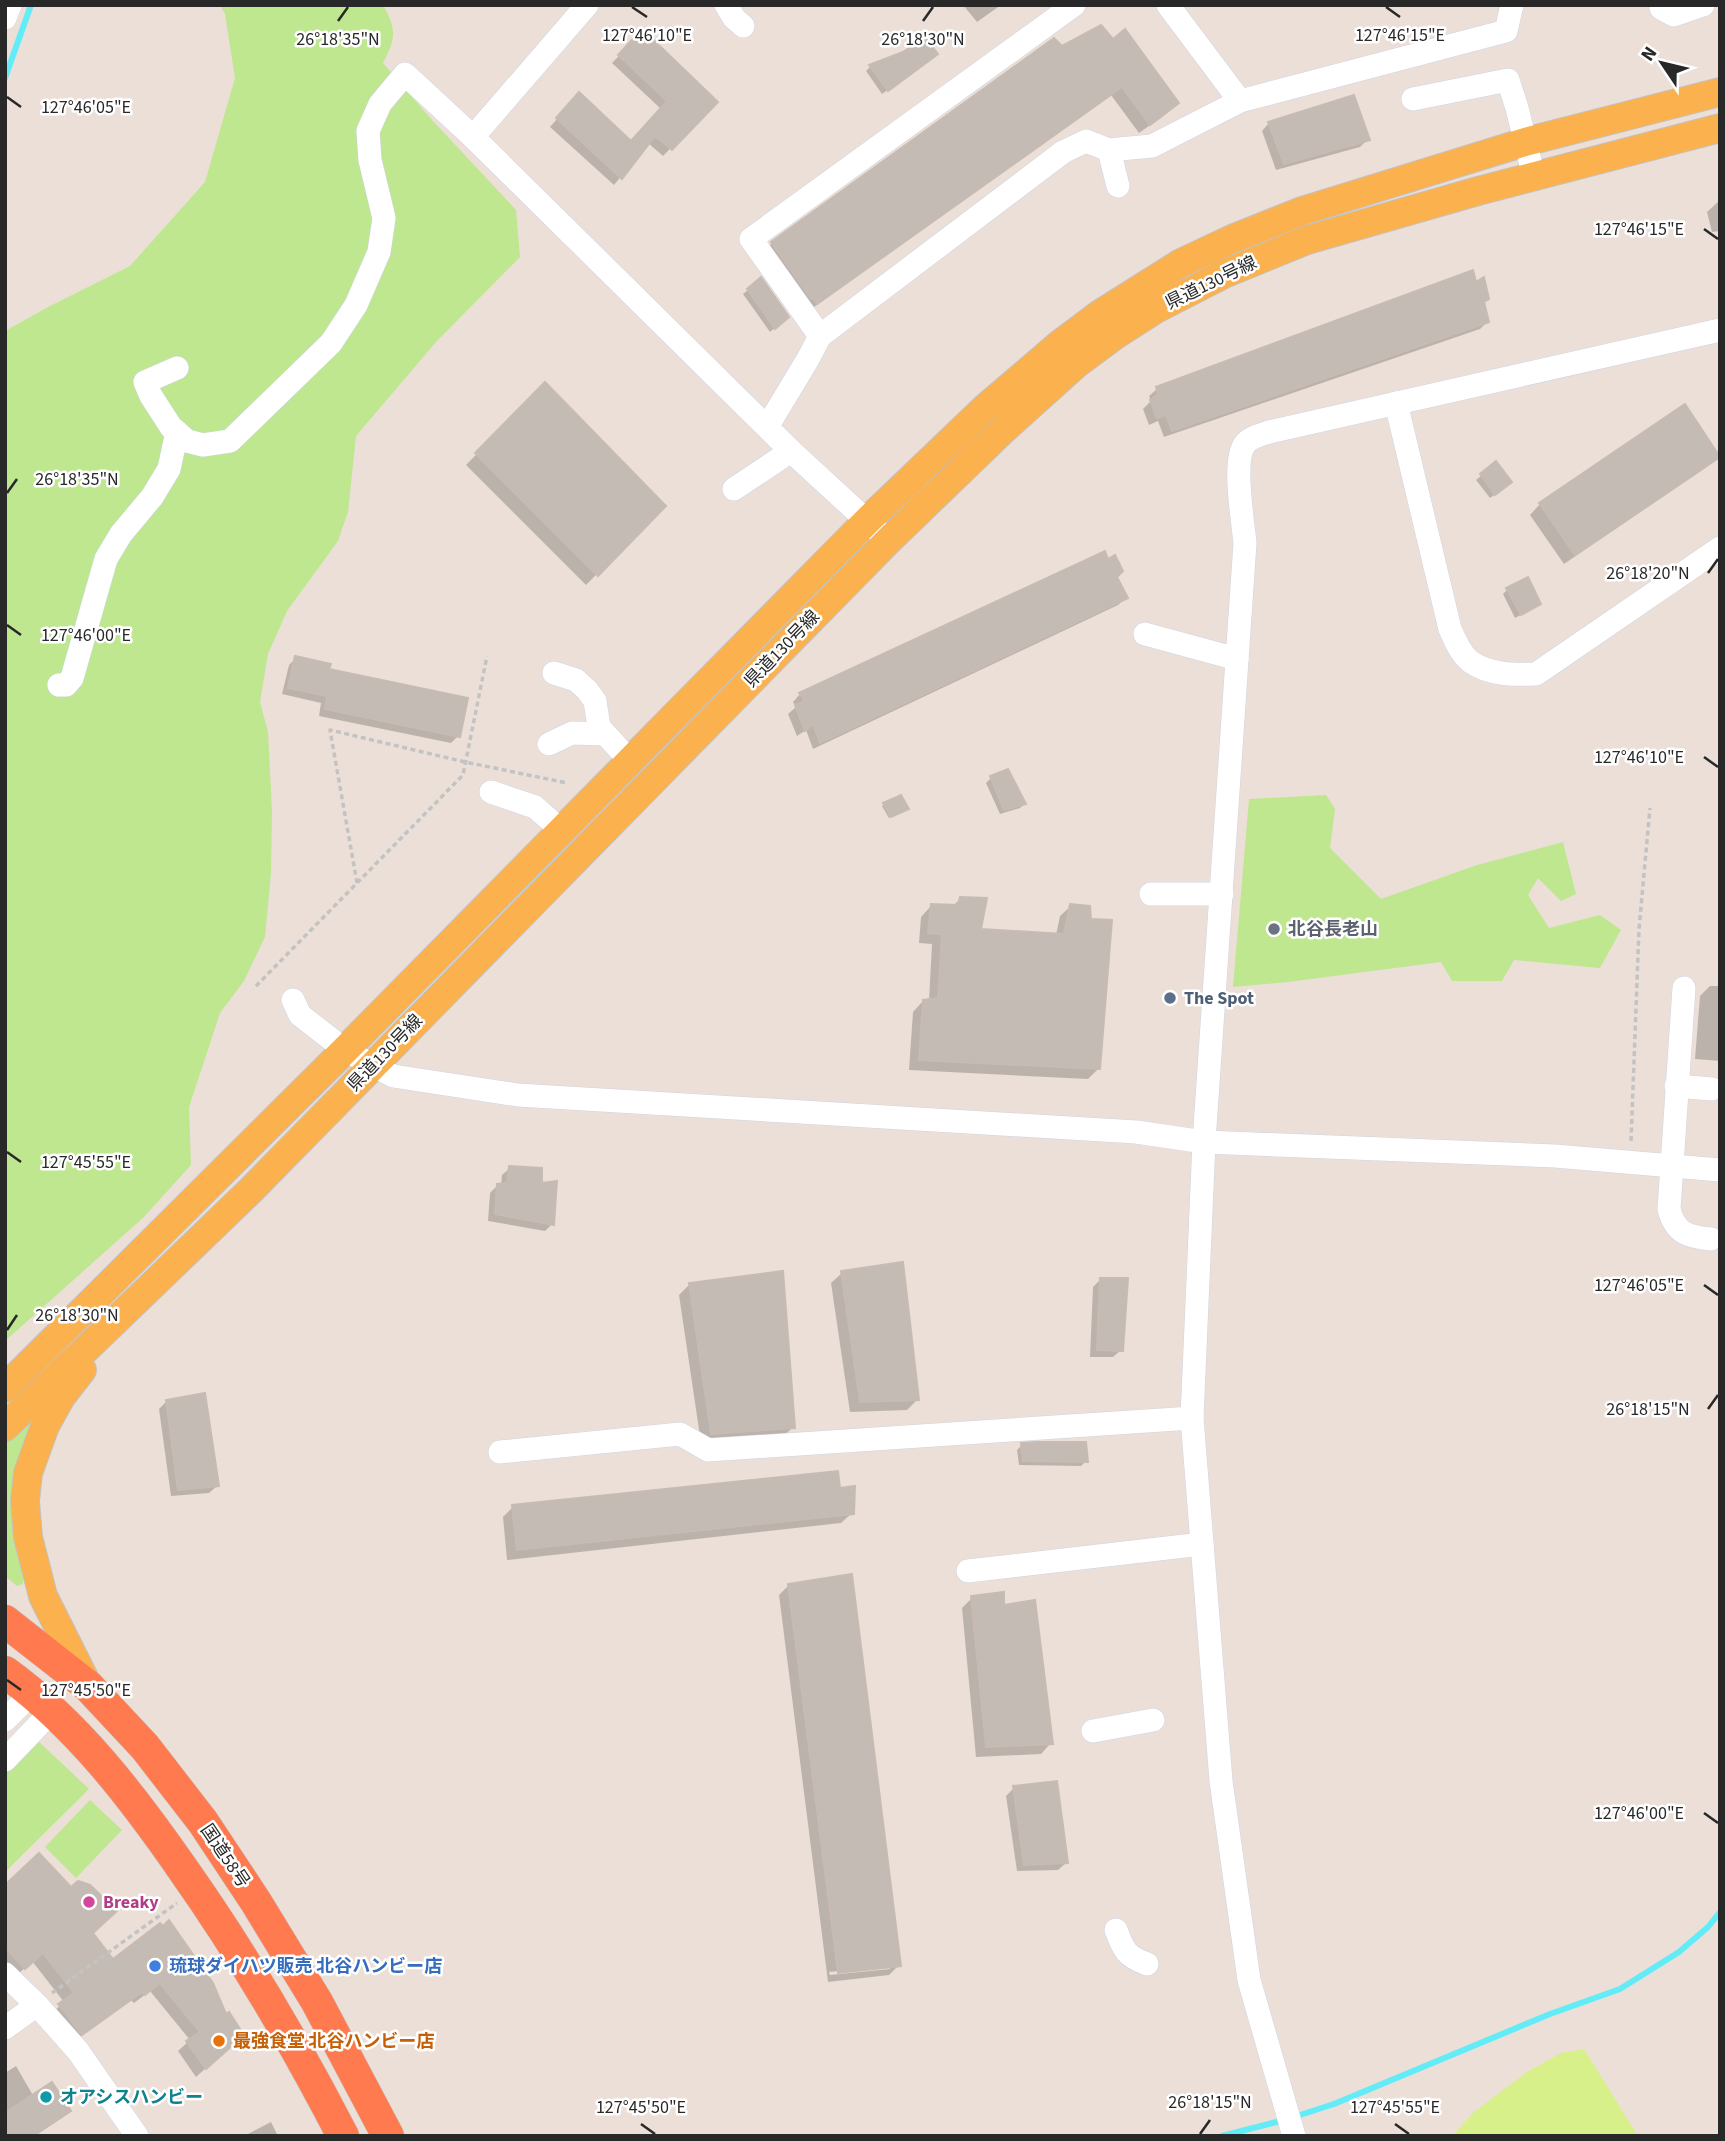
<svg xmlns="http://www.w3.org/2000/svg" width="1725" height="2141" font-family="'Source Sans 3','Noto Sans JP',sans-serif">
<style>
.green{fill:#bee78f}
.pitch{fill:#d8f08a}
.shadow{fill:#0003;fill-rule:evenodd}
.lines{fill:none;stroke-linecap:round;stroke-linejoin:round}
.stream{stroke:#61ecf7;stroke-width:6}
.building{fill:#c3bbb4;stroke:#c7bbb2;stroke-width:2}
.minor-casing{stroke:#cdd5e2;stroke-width:24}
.major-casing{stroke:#c3c3c3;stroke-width:30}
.highway-casing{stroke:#c3c3c3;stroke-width:33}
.path{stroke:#c3c3c3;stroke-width:3.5;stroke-dasharray:5 3.5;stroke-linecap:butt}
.minor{stroke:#fff;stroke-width:23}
.major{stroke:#fbb14e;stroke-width:28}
.highway{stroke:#ff7a4f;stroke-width:32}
.ticks{fill:none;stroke:#282828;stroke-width:2.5}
.worship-dot{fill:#6b7280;stroke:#fff;stroke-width:2.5}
.service-dot{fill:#5c6f8a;stroke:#fff;stroke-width:2.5}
.hotel-dot{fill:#d1479c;stroke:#fff;stroke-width:2.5}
.shop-dot{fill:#3f7fe0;stroke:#fff;stroke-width:2.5}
.food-dot{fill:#e8710a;stroke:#fff;stroke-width:2.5}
.culture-dot{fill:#0f9aa8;stroke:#fff;stroke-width:2.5}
.labels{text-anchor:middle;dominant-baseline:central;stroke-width:5;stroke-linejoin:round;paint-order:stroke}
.street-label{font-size:18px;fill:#282828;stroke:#fff}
.worship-label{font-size:18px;font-weight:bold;fill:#5b616d;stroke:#fff;text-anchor:start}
.service-label{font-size:18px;font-weight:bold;fill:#4e5e75;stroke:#fff;text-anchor:start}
.hotel-label{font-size:18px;font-weight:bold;fill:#b23c85;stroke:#fff;text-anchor:start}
.shop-label{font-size:18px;font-weight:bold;fill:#366cbe;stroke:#fff;text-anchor:start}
.food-label{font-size:18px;font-weight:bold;fill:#c56008;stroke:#fff;text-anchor:start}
.culture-label{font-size:18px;font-weight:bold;fill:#0d838f;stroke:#fff;text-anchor:start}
.ticks-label{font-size:18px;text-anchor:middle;fill:#282828;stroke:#fff;stroke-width:5;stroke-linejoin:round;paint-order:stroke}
</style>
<rect width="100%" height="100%" fill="#ecdfd8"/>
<g class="green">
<path d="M220 5H383C397 30 396 38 383 63L432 120 516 210 520 257 436 342 356 436 348 512 338 541 287 611 268 654 260 702 268 732 272 811 271 873 265 937 244 981 220 1013 189 1107 191 1165 144 1217 5 1341V331L50 306 130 266 205 182 235 78 225 14Z"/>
<path d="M1326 795 1335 809 1330 848 1381 899 1477 865 1563 842 1576 894 1561 901 1538 878 1528 895 1549 928 1600 915 1621 930 1600 968 1514 960 1502 981H1452L1441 962 1288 982 1233 987 1249 799Z"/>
<path d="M39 1409 23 1567V1584L17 1586 5 1576V1443Z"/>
<path d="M36 1739 89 1789 5 1872V1771Z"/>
<path d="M90 1800 122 1830 76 1878 45 1847Z"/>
</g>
<path class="pitch" d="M1584 2049 1638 2136H1452L1474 2112 1527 2072 1561 2053Z"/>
<g class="shadow">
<path d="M963 5H1001L977 22Z"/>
<path d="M642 32 716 102 663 156 648 143 614 185 550 127 572 102 630 143 661 109 612 63Z"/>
<path d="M1054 40 1062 49 1177 103 1167 113 1139 133 1111 95 807 312 762 253 772 243Z"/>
<path d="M904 53 931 59 882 94 866 71 870 67Z"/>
<path d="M1269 123 1368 139 1360 147 1276 170 1262 131Z"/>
<path d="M1720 200V231L1712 232 1707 212Z"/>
<path d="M748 290 782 322 770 332 743 294Z"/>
<path d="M1482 303 1487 322 1480 329 1164 437 1158 421 1149 425 1143 409 1151 401 1149 396 1157 389Z"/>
<path d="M545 384 664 506 586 585 466 465Z"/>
<path d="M1718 456 1708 466 1564 564 1530 515 1540 504Z"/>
<path d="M1496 464 1505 487 1490 498 1476 480Z"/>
<path d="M1104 553 1126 598 1118 605 813 749 806 730 797 736 788 714 796 707 793 702 800 694Z"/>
<path d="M1507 590 1539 603 1534 608 1515 618 1503 594Z"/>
<path d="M296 658 327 670 458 736 451 743 319 716 321 703 282 694 289 665Z"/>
<path d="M1007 771 1024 804 1020 808 1000 814 986 783 991 778Z"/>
<path d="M884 804 907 809 889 818 882 806Z"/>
<path d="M960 899 979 931 1056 935 1060 916 1071 906 1098 1069 1088 1079 909 1070 913 1012 923 1001H929L932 944 919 943 921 917 931 906 952 907Z"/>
<path d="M1710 986H1720V1061L1695 1059 1700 996Z"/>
<path d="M510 1168 540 1185 552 1224 545 1231 488 1221 490 1193 498 1185H501L502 1175Z"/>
<path d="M842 1273 917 1400 907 1410 850 1412 831 1283Z"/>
<path d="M1101 1279 1121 1350 1113 1357H1090L1093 1287Z"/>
<path d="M689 1285 793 1427 783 1437 701 1443 679 1295Z"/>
<path d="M166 1402 217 1486 209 1493 171 1496 159 1409Z"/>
<path d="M1022 1445 1086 1461 1081 1466 1019 1465 1017 1450Z"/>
<path d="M839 1490 852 1513 841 1523 507 1560 503 1517 513 1507Z"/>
<path d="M789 1585 899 1965 889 1975 828 1982 779 1595ZM890 1965V1969L830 1975 829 1972Z"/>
<path d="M972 1598 1003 1607 1051 1743 1041 1754 976 1757 962 1608Z"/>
<path d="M1014 1788 1066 1863 1058 1870 1017 1871 1006 1796Z"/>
<path d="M5 1888 91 1933 113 1961 160 1925 232 2044 196 2077 178 2051 190 2040 150 1991 134 2003 131 2000 72 2043 50 2015 64 2002 32 1961 15 1977 5 1967Z"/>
<path d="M16 2066 34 2097 69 2111 60 2119 35 2136H5V2073Z"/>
<path d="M271 2122 278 2136H244Z"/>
</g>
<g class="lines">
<g class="stream">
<path d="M5 78 31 5"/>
<path d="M1294 2117 1334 2104 1550 2014 1620 1989 1679 1952 1708 1927 1720 1912"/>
<path d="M1222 2136 1284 2120"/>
</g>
</g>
<g class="building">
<path d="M1101 25 1113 39 1125 29 1179 103 1150 125 1122 87 817 304 813 298 811 299 771 242 1054 38 1062 46Z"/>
<path d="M642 29 718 102 672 150 655 136 622 179 556 118 579 92 631 141 667 101 618 55Z"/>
<path d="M925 37 938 54 888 91 869 65 903 52Z"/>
<path d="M1354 95 1370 140 1284 164 1268 122Z"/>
<path d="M1473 270 1476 282 1484 277 1489 299 1484 302 1489 322 1172 431 1166 415 1157 418 1150 400 1158 395 1156 387Z"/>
<path d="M761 277 789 317 775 329 747 289Z"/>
<path d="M545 382 666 506 598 576 475 453Z"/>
<path d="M1685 404 1720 457 1575 555 1539 503Z"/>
<path d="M1496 461 1512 482 1495 495 1480 474Z"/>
<path d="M1105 551 1108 559 1115 555 1123 571 1117 577 1128 598 820 743 813 724 805 731 795 705 805 701 799 693Z"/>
<path d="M1528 577 1541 604 1521 615 1506 588Z"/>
<path d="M295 656 331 664 329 669 468 698 460 737 325 709 327 696 288 688Z"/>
<path d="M1008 769 1026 804 1004 810 990 776Z"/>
<path d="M901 795 909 809 891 817 883 803Z"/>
<path d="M960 897 987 898 981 929 1064 934 1070 904 1090 906 1091 919 1112 920 1100 1069 919 1060 923 1000 938 998 942 934 928 933 931 904 958 905Z"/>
<path d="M509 1166 542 1168V1183L557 1181 554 1225 495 1214 497 1184 507 1183Z"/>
<path d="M903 1262 919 1400 860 1402 841 1271Z"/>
<path d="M783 1271 795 1428 711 1434 689 1283Z"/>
<path d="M1100 1278H1128L1123 1351 1097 1350Z"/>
<path d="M205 1393 219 1486 178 1490 166 1400Z"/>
<path d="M1037 1442H1086L1088 1462 1023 1461 1021 1443Z"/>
<path d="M838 1471 840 1488 855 1486 854 1514 517 1550 512 1505Z"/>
<path d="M852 1574 901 1966 838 1973 788 1584Z"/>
<path d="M1004 1592V1605L1035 1600 1053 1744 986 1747 971 1596Z"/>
<path d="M1057 1781 1068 1863 1024 1865 1013 1786Z"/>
<path d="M39 1853 71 1887 78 1881 90 1885 117 1911 93 1933 113 1959 160 1923 163 1926 169 1920 213 1983 226 2014 229 2012 244 2035 206 2069 186 2041 200 2032 160 1983 145 1995 142 1992 82 2035 58 2004 74 1993 43 1953 25 1969 5 1947V1885Z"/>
<path d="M52 2082 71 2111 33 2136H5V2113Z"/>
</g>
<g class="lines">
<defs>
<g id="minor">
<path d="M726 5 734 18 743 26"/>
<path d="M1168 5 1240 101"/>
<path d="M1661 8 1674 15 1703 5"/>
<path d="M5 18 10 5"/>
<path d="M1413 99 1508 80 1517 108 1534 177"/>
<path d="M473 137 587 5"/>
<path d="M1109 150 1152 146 1240 101 1506 31 1512 5"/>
<path d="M820 336 751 239 1074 5"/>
<path d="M177 368 145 382 151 396 171 427 187 441 203 445 230 441 331 343 356 305 379 252 384 218 370 160 368 131 380 104 405 74 473 137 791 451 879 532"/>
<path d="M1396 403 1450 629C1455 640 1461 655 1471 662 1490 675 1514 675 1536 674L1720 548"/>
<path d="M767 427 808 359 820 336 1063 152 1086 141 1109 150 1118 186"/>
<path d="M734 489 791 451"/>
<path d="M1145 634 1237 659"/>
<path d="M554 673 576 680 587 690 595 701 599 727 630 761"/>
<path d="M59 685H66L72 678 106 559 121 534 152 497 169 469 177 432"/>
<path d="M549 744 572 733 603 734"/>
<path d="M491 792 535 807 561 830"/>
<path d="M1151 894H1222"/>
<path d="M1684 988 1669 1209C1675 1233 1688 1237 1711 1239"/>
<path d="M293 1000 300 1015 345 1050 393 1076 518 1095 1136 1132 1204 1142 1555 1156 1720 1170"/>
<path d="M1676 1086 1712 1089"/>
<path d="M500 1452 680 1434 708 1450 1192 1418"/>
<path d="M968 1571 1202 1544"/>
<path d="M5 1720 32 1693"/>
<path d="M1093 1731 1153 1720"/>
<path d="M5 1760 52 1711"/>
<path d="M1116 1930C1124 1951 1126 1956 1147 1964"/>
<path d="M5 1974 37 2005 78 2051 137 2136"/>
<path d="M5 2028 37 2005"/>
<path d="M1294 2136 1249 1980 1221 1781 1192 1418 1204 1142 1245 543C1243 521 1232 460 1245 444 1250 437 1261 435 1269 432L1720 330"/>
</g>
<g id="major">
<path d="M82 1370 61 1397 45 1426 28 1473 25 1501 28 1537 43 1596 88 1686"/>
<path d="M5 1388 345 1050 867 521 984 409 1060 344 1100 314 1181 263 1232 239 1302 211 1525 142 1720 92"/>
<path d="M5 1427 251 1190 888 541 1003 430 1075 365 1114 336 1156 309 1226 273 1307 240 1478 191 1720 128"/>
</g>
<g id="highway">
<path d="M5 1621 88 1686 145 1747 203 1822 256 1902 317 2002 388 2136"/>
<path d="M5 1672C77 1724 132 1796 182 1868 242 1953 295 2043 343 2136"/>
</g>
</defs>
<use href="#minor" class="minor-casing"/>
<use href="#major" class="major-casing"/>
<use href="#highway" class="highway-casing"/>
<g class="path">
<path d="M357 883 330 730 465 762 567 783"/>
<path d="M256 986 463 775 487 656"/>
<path d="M1631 1141 1639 929 1650 808"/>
<path d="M52 1993 177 1903"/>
</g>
<use href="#minor" class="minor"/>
<use href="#major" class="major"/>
<use href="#highway" class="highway"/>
</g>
<path class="ticks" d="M632 7 647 17M1386 7 1400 17M338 21 348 7M923 21 933 7M7 97 21 107M1704 229 1718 239M7 493 17 479M1708 573 1718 559M7 625 21 635M1704 757 1718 767M7 1152 21 1162M1704 1285 1718 1295M7 1330 17 1315M1708 1409 1718 1395M7 1680 21 1690M1704 1813 1718 1823M641 2124 655 2134M1395 2124 1409 2134M1200 2134 1210 2120"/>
<circle class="worship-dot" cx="1274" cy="929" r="7"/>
<circle class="service-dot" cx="1170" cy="998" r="7"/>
<circle class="hotel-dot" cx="89" cy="1902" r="7"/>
<circle class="shop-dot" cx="155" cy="1966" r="7"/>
<circle class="food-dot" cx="219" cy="2041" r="7"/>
<circle class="culture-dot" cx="46" cy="2097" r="7"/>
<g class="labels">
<g class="street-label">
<text transform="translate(1211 283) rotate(-26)">県道130号線</text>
<text transform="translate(782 649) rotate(-46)">県道130号線</text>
<text transform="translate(385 1053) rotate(-46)">県道130号線</text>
<text transform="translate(225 1856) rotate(56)">国道58号</text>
</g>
<g class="worship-label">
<text x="1288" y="929">北谷長老山</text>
</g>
<g class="service-label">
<text x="1184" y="998">The Spot</text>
</g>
<g class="hotel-label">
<text x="103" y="1902">Breaky</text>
</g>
<g class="shop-label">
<text x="169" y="1966">琉球ダイハツ販売 北谷ハンビー店</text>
</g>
<g class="food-label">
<text x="233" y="2041">最強食堂 北谷ハンビー店</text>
</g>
<g class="culture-label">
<text x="60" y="2097">オアシスハンビー</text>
</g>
</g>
<g class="ticks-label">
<text x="1400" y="41">127°46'15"E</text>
<text x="647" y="41">127°46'10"E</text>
<text x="338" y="45">26°18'35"N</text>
<text x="923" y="45">26°18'30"N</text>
<text x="86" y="113">127°46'05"E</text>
<text x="1639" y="235">127°46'15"E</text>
<text x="77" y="485">26°18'35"N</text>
<text x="1648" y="579">26°18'20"N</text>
<text x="86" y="641">127°46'00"E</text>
<text x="1639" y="763">127°46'10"E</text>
<text x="86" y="1168">127°45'55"E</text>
<text x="1639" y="1291">127°46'05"E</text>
<text x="77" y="1321">26°18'30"N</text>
<text x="1648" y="1415">26°18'15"N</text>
<text x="86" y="1696">127°45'50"E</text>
<text x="1639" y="1819">127°46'00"E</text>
<text x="1210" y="2108">26°18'15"N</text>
<text x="641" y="2113">127°45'50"E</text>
<text x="1395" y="2113">127°45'55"E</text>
</g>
<rect width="1725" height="2141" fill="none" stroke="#282828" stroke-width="14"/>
<g transform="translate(1662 63) rotate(305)" stroke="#ffffff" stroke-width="5" paint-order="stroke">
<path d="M0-5L12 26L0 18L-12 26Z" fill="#282828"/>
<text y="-10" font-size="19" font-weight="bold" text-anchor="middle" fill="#282828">N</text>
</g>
</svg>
